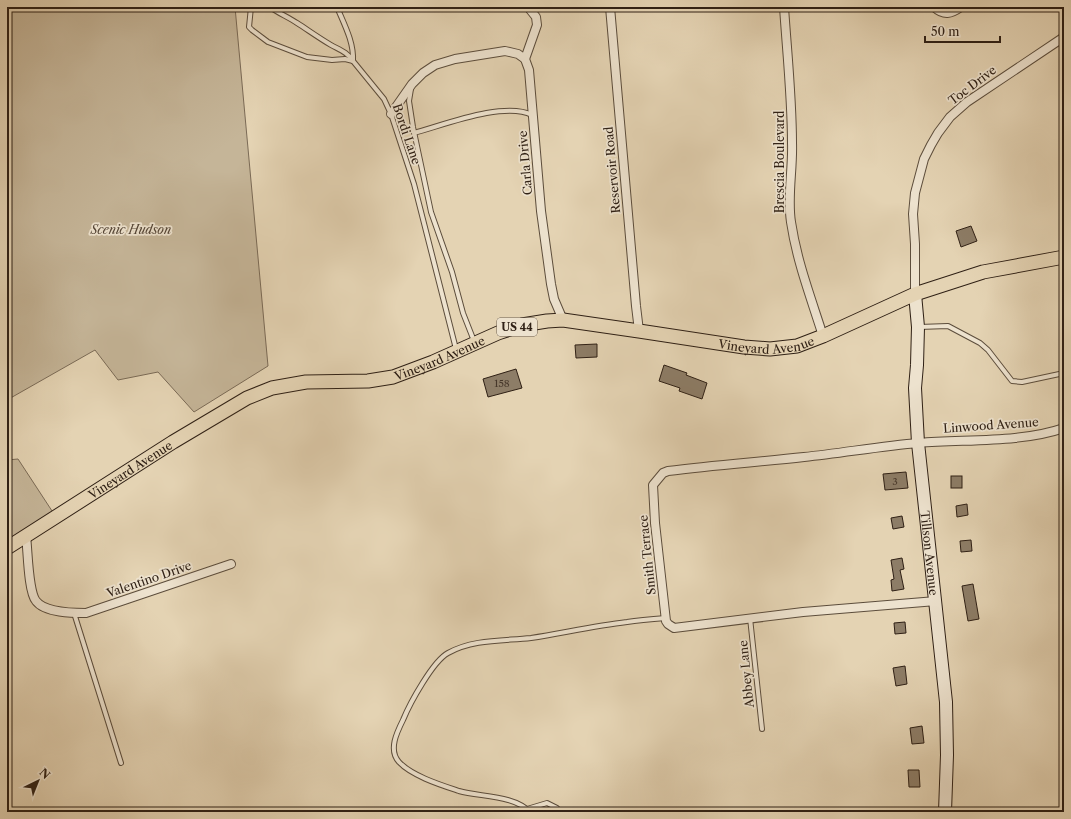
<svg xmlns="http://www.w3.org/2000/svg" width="1071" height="819" font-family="'Libre Caslon Text',serif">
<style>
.green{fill:#c5b598;stroke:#7a6a56}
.building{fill:#8d7d67;stroke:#2f2015}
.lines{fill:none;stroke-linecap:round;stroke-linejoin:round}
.lane-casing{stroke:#5c4d3c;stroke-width:6}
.street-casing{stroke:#5c4d3c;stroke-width:10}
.secondary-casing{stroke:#2f2015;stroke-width:14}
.primary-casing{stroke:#2f2015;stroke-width:15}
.lane{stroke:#ede2ce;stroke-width:4}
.street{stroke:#ede2ce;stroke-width:8}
.secondary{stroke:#ede2ce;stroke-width:12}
.primary{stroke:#e4d3b3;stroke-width:13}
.labels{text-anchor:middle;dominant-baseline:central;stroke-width:3.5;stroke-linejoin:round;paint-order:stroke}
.number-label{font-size:10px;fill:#46372a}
.shield{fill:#ede2ce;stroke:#685a4c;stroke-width:1}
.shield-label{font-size:11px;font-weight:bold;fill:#2f2015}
.street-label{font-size:12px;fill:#2f2015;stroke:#ede2ce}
.park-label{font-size:12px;font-style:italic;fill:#544536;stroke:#ede2ce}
</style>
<rect width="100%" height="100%" fill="#e4d3b3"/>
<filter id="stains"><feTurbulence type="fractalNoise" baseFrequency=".005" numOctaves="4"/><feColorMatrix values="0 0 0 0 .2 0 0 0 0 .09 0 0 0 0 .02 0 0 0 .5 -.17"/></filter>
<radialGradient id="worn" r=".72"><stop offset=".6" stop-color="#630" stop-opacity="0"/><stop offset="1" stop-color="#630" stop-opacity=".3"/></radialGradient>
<g class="green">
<path d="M7 7H235L268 366 194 412 158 372 118 380 95 350 7 400Z"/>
<path d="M18 459 56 517 7 548V460Z"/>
</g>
<g class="building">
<path d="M971 226 977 241 961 247 956 231Z"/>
<path d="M597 344V357L576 358 575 345Z"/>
<path d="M664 365 687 373 686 375 707 383 702 399 679 391 680 388 659 381Z"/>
<path d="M516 369 522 388 488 397 483 379Z"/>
<path d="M906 472 908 488 885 490 883 474Z"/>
<rect x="951" y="476" width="11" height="12"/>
<path d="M967 504 968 515 957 517 956 506Z"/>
<path d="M902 516 904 527 893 529 891 518Z"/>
<path d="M971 540 972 551 961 552 960 541Z"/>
<path d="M902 558 904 569 900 570 904 589 892 591 891 580 894 579 891 560Z"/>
<path d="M973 584 979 619 968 621 962 586Z"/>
<path d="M905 622 906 633 895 634 894 623Z"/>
<path d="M905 666 907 684 896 686 893 668Z"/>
<path d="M922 726 924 743 912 744 910 728Z"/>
<path d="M908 770H919L920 787H909Z"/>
</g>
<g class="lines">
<defs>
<g id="lane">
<path d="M251 7 249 27 252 30 268 42 307 57 332 60 345 59 353 61 384 99 391 114 414 184 456 349"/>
<path d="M270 7C278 13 288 17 297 23 308 30 319 38 331 45 340 50 347 52 353 61"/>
<path d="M337 7C344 24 354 42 353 61"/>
<path d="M411 89 409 101 413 127 431 212 452 272 463 313 474 341"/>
<path d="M414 133C444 125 504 101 532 115"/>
<path d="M919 327 948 326 980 343 988 350 1012 381 1022 382 1064 373"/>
<path d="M74 613 121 763"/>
<path d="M750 618 762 729"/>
<path d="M527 809 547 803 557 808 560 812"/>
<path d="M530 812C514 795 480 797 459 791 441 785 412 776 399 762 388 750 397 732 403 720 410 703 433 661 448 653 473 639 504 641 531 638 563 633 594 626 627 622 640 620 653 619 666 618"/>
</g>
<g id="street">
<path d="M528 7 536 17 537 25 525 59 529 70 541 211 551 284 554 299 563 320"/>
<path d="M610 7 636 306 639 331"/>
<path d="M784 7C787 52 792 98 792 143 793 169 787 197 791 222 797 262 811 298 823 336"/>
<path d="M934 7C944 16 951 14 961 7"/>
<path d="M391 114 412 84 423 73 435 65 455 59 505 51 518 54 525 59"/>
<path d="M915 294V244L913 214 915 193 924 159 931 145 938 133 950 117 967 102 1064 37"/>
<path d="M26 536C28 551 28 591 36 601 45 613 73 613 86 613L231 564"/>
<path d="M936 601 803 612 674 628 668 624 666 621 655 523 653 485 663 473 668 471C713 465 759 462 804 457 843 453 881 446 919 443 965 439 1021 443 1064 428"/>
</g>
<g id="secondary">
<path id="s1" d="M915 294 918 327 917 365 915 388 918 443 946 702 947 755 945 812"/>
</g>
<g id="primary">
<path id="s2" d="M7 548 173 442 247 398 272 388 306 382 368 381 393 377 433 362 498 333 522 325 547 321 563 320 639 331 744 347 770 349 797 346 823 336 915 294 983 272 1064 257"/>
</g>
</defs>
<use href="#lane" class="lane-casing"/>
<use href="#street" class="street-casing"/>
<use href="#secondary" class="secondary-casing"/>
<use href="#primary" class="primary-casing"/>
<use href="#lane" class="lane"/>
<use href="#street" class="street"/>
<use href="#secondary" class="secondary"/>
<use href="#primary" class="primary"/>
</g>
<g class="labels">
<g class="number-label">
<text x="502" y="383">158</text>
<text x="895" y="481">3</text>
</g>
<rect class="shield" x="497" y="318" width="40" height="18" rx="3"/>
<g class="shield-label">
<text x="517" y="327">US 44</text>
</g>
<g class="street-label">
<text transform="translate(972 85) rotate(-37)">Toc Drive</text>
<text transform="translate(407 134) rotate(71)">Bordi Lane</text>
<text transform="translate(779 162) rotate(-90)">Brescia Boulevard</text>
<text transform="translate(525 163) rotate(-95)">Carla Drive</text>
<text transform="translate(612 170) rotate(-95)">Reservoir Road</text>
<text stroke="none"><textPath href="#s2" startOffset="818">Vineyard Avenue</textPath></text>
<text stroke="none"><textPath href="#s2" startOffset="482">Vineyard Avenue</textPath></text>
<text transform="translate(991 425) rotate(-4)">Linwood Avenue</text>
<text stroke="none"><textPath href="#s2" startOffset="146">Vineyard Avenue</textPath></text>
<text stroke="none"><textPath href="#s1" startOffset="260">Tillson Avenue</textPath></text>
<text transform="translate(647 555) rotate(-96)">Smith Terrace</text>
<text transform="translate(149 579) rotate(-19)">Valentino Drive</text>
<text transform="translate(746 674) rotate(-96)">Abbey Lane</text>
</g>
<g class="park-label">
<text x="131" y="229">Scenic Hudson</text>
</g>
</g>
<rect width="1071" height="819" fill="none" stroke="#e4d3b3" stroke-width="24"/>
<rect x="8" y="8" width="1055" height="803" fill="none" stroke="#2f2015" stroke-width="2"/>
<rect x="12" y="12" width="1047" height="795" fill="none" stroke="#2f2015"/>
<g transform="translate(38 781) rotate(43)" stroke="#ede2ce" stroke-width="3" paint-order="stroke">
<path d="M0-3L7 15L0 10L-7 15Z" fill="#2f2015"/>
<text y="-6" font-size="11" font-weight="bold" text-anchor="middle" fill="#2f2015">N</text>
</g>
<path d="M925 36v6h75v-6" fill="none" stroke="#2f2015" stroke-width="2"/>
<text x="931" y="36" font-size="12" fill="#2f2015" stroke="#ede2ce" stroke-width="3" paint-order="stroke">50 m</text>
<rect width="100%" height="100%" filter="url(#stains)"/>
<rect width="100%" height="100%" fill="url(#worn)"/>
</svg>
